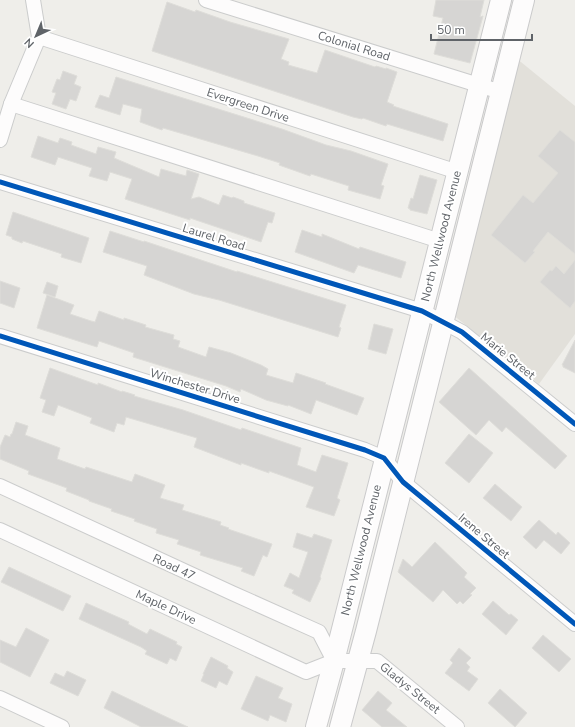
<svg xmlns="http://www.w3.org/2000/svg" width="575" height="727" font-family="'Nunito Sans',sans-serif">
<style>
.education{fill:#e2e0da}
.building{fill:#d6d5d3;stroke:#deddd9}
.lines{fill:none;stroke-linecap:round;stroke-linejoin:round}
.minor-casing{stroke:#cbcccc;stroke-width:16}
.secondary-casing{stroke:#cacacb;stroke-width:22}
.minor{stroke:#fdfcfc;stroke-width:14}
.secondary{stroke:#fdfcfc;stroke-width:20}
.cycleway-casing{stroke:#fff;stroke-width:8}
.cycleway{stroke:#0057b8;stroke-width:5}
.labels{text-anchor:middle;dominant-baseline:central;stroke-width:4;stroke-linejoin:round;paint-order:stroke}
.street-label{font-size:12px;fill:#5f6368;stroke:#fff}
</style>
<rect width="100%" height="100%" fill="#efeeea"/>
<path class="education" d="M516 58 575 106V334L539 384 452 314Z"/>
<g class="building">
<path d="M436 0H484L480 17 483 16 470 63 434 54 443 18 433 16Z"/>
<path d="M167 2 195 12 196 10 230 22 289 39 281 59 289 62 288 65 317 73 325 50 375 67 376 66 386 69V68L397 72 387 102 394 105 393 106 448 124 443 141 387 124 386 126 363 118 362 119 353 117 152 51Z"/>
<path d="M63 71 77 76 74 84 81 87 76 101 70 99 66 109 52 104 56 93 52 92 57 79 60 80Z"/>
<path d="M116 77 282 129 326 145 351 151 388 164 381 185 384 186 380 199 348 190 349 186 311 174 310 176 279 165 280 163 258 156 163 128 162 130 140 122 142 109 123 104 120 115 95 107 100 95 109 98Z"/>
<path d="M560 130 575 142V254L548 232 533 251 535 252 525 263 491 235 523 195 533 203 558 173 538 156Z"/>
<path d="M38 136 58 143 60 138 72 142 71 145 96 154 98 147 116 152 114 158 159 177 161 169 186 176 187 170 199 174 191 199 199 197 219 205 223 195 232 198 233 197 244 201V203L275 213 272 223 268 222 261 242 190 218V220L125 199 132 179 110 172 107 181 89 176 92 168 58 157 55 165 31 157Z"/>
<path d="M420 175 437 180 427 214 410 210V209L408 208 411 198 413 199Z"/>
<path d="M13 212 89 238 81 263 61 257 62 254 23 241 22 243 12 239V237L6 235Z"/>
<path d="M302 230 322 237V234L359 249 360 247 406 262 401 278 358 265 354 273 295 252Z"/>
<path d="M110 231 144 242V241L237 272V271L346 305 339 327 341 328 338 337 219 300 194 294 144 275 147 266 103 252Z"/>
<path d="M575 260V301L570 308 540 282 550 270 552 271 556 266 564 274Z"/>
<path d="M0 281 20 288 14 308 0 303Z"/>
<path d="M47 282 58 286 55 297 43 293Z"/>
<path d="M47 295 74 305 70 314 91 321 95 322 99 311 124 320V318L146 325 145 327 174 335 173 339 180 341 178 347 206 357 209 347 231 353 261 365 268 369 266 375 293 383 296 373 326 383 325 384 364 398 357 415 316 400 311 414 288 405V406L266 400 241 389 240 392 226 386 133 357 134 353 99 341 97 347 37 328Z"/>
<path d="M374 324 393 329 386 354 368 349Z"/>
<path d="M575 340V373L563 367V365H562Z"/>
<path d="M50 368 98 385V383L122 392V391L135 395 134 396 183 410 241 430 242 428 301 448 297 465 316 472 322 455 348 463 337 498 340 500 334 516 306 507 314 487 269 471V473L241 463V465L194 447 197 438 126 417 124 425 117 423 114 432 90 423 92 418 58 405 54 416 42 412 46 400 40 398Z"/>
<path d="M469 368 567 456 555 469 506 427 502 432 489 420 476 435 439 402Z"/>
<path d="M16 422 28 426 25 435 60 448 57 459 85 469 86 467 132 482 135 474 165 485 160 498 184 505 182 510 221 522 220 525 229 528 228 529 272 544 267 557 263 555 254 576 241 571 243 568 200 555 201 552 177 544 179 540 156 533 157 529 134 521 135 519 111 511 112 509 89 501V500L66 491 67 488 28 474 29 471 0 459V447L5 435 10 437 11 434H12Z"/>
<path d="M469 434 493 453 469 483 445 463Z"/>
<path d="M495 484 522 507 511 521 483 498Z"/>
<path d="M539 520 556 535 558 532 570 543 561 554 544 540 536 549 523 537Z"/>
<path d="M297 533 312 538 314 534 332 540 320 577 321 578 310 602 292 593 294 590 284 586 290 573 299 578 308 552 293 547Z"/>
<path d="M435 542 467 573 464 577 476 588 470 594 472 595 463 604 460 601 457 604 443 590 433 602 398 572 403 559 412 567Z"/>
<path d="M9 567 71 596 63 611 1 582Z"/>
<path d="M493 601 509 615 511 614 518 620 506 635 482 614Z"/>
<path d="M86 603 129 622 128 624 147 634 150 629 177 642 176 644 182 647 176 661 170 658 167 664 145 654 147 651 141 647 79 619Z"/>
<path d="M26 628 49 640 30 677 0 662V640L16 647Z"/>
<path d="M543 635 571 659 559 672 532 648Z"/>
<path d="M459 648 471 658 466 663 470 667 467 671 478 679 469 691 445 673 453 663 450 660Z"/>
<path d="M211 657 228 666 227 668 233 672 227 685 219 681 216 688 201 681 204 674H203Z"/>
<path d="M67 671 86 680 78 696 50 683 55 673 64 677Z"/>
<path d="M256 676 283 688 278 698 292 704 286 722 270 715 268 721 241 709Z"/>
<path d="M500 689 527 713 515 727 488 703Z"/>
<path d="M112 691 160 714 188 727H141L104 708Z"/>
<path d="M378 691 392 703 386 710 407 727H382L362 710Z"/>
</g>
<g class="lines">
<defs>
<g id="minor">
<path d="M206 0 501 92"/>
<path d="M39 37 458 172"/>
<path d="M11 104 440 241"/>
<path d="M0 140 11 104 39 37 33 0"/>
<path d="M0 182 422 311 462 332 575 424"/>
<path d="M0 336 365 450 384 458 403 482 575 624"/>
<path d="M0 486 232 593 319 632 334 661"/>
<path d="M0 530 306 672 334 661H377L457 727"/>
<path d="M0 698 62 727"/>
</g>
<g id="secondary">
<path d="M316 727 334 661 501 0"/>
<path d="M340 727 366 631 524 0"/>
</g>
</defs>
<use href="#minor" class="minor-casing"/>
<use href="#secondary" class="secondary-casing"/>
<use href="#minor" class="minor"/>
<use href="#secondary" class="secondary"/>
<defs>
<g id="cycleway">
<path d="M0 182 422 311 462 332 575 424"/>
<path d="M0 336 365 450 384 458 403 482 575 624"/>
</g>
</defs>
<use href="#cycleway" class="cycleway-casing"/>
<use href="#cycleway" class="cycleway"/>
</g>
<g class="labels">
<g class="street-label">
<text transform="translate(354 46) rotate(17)">Colonial Road</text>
<text transform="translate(248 105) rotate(18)">Evergreen Drive</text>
<text transform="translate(441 236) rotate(-76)">North Wellwood Avenue</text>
<text transform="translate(214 237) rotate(17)">Laurel Road</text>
<text transform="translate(508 356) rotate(39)">Marie Street</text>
<text transform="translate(195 386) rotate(17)">Winchester Drive</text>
<text transform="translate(484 536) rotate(40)">Irene Street</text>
<text transform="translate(361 550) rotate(-76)">North Wellwood Avenue</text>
<text transform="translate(174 567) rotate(25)">Road 47</text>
<text transform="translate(166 607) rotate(25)">Maple Drive</text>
<text transform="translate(410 688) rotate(39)">Gladys Street</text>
</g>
</g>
<g transform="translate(36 36) rotate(224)" stroke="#ffffff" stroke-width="3" paint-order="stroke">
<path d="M0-3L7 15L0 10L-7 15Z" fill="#5f6368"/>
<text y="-6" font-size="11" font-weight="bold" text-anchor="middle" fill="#5f6368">N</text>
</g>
<path d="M431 34v6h101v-6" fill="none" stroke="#5f6368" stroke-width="2"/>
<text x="437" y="34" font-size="12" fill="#5f6368" stroke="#ffffff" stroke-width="3" paint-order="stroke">50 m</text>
</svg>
